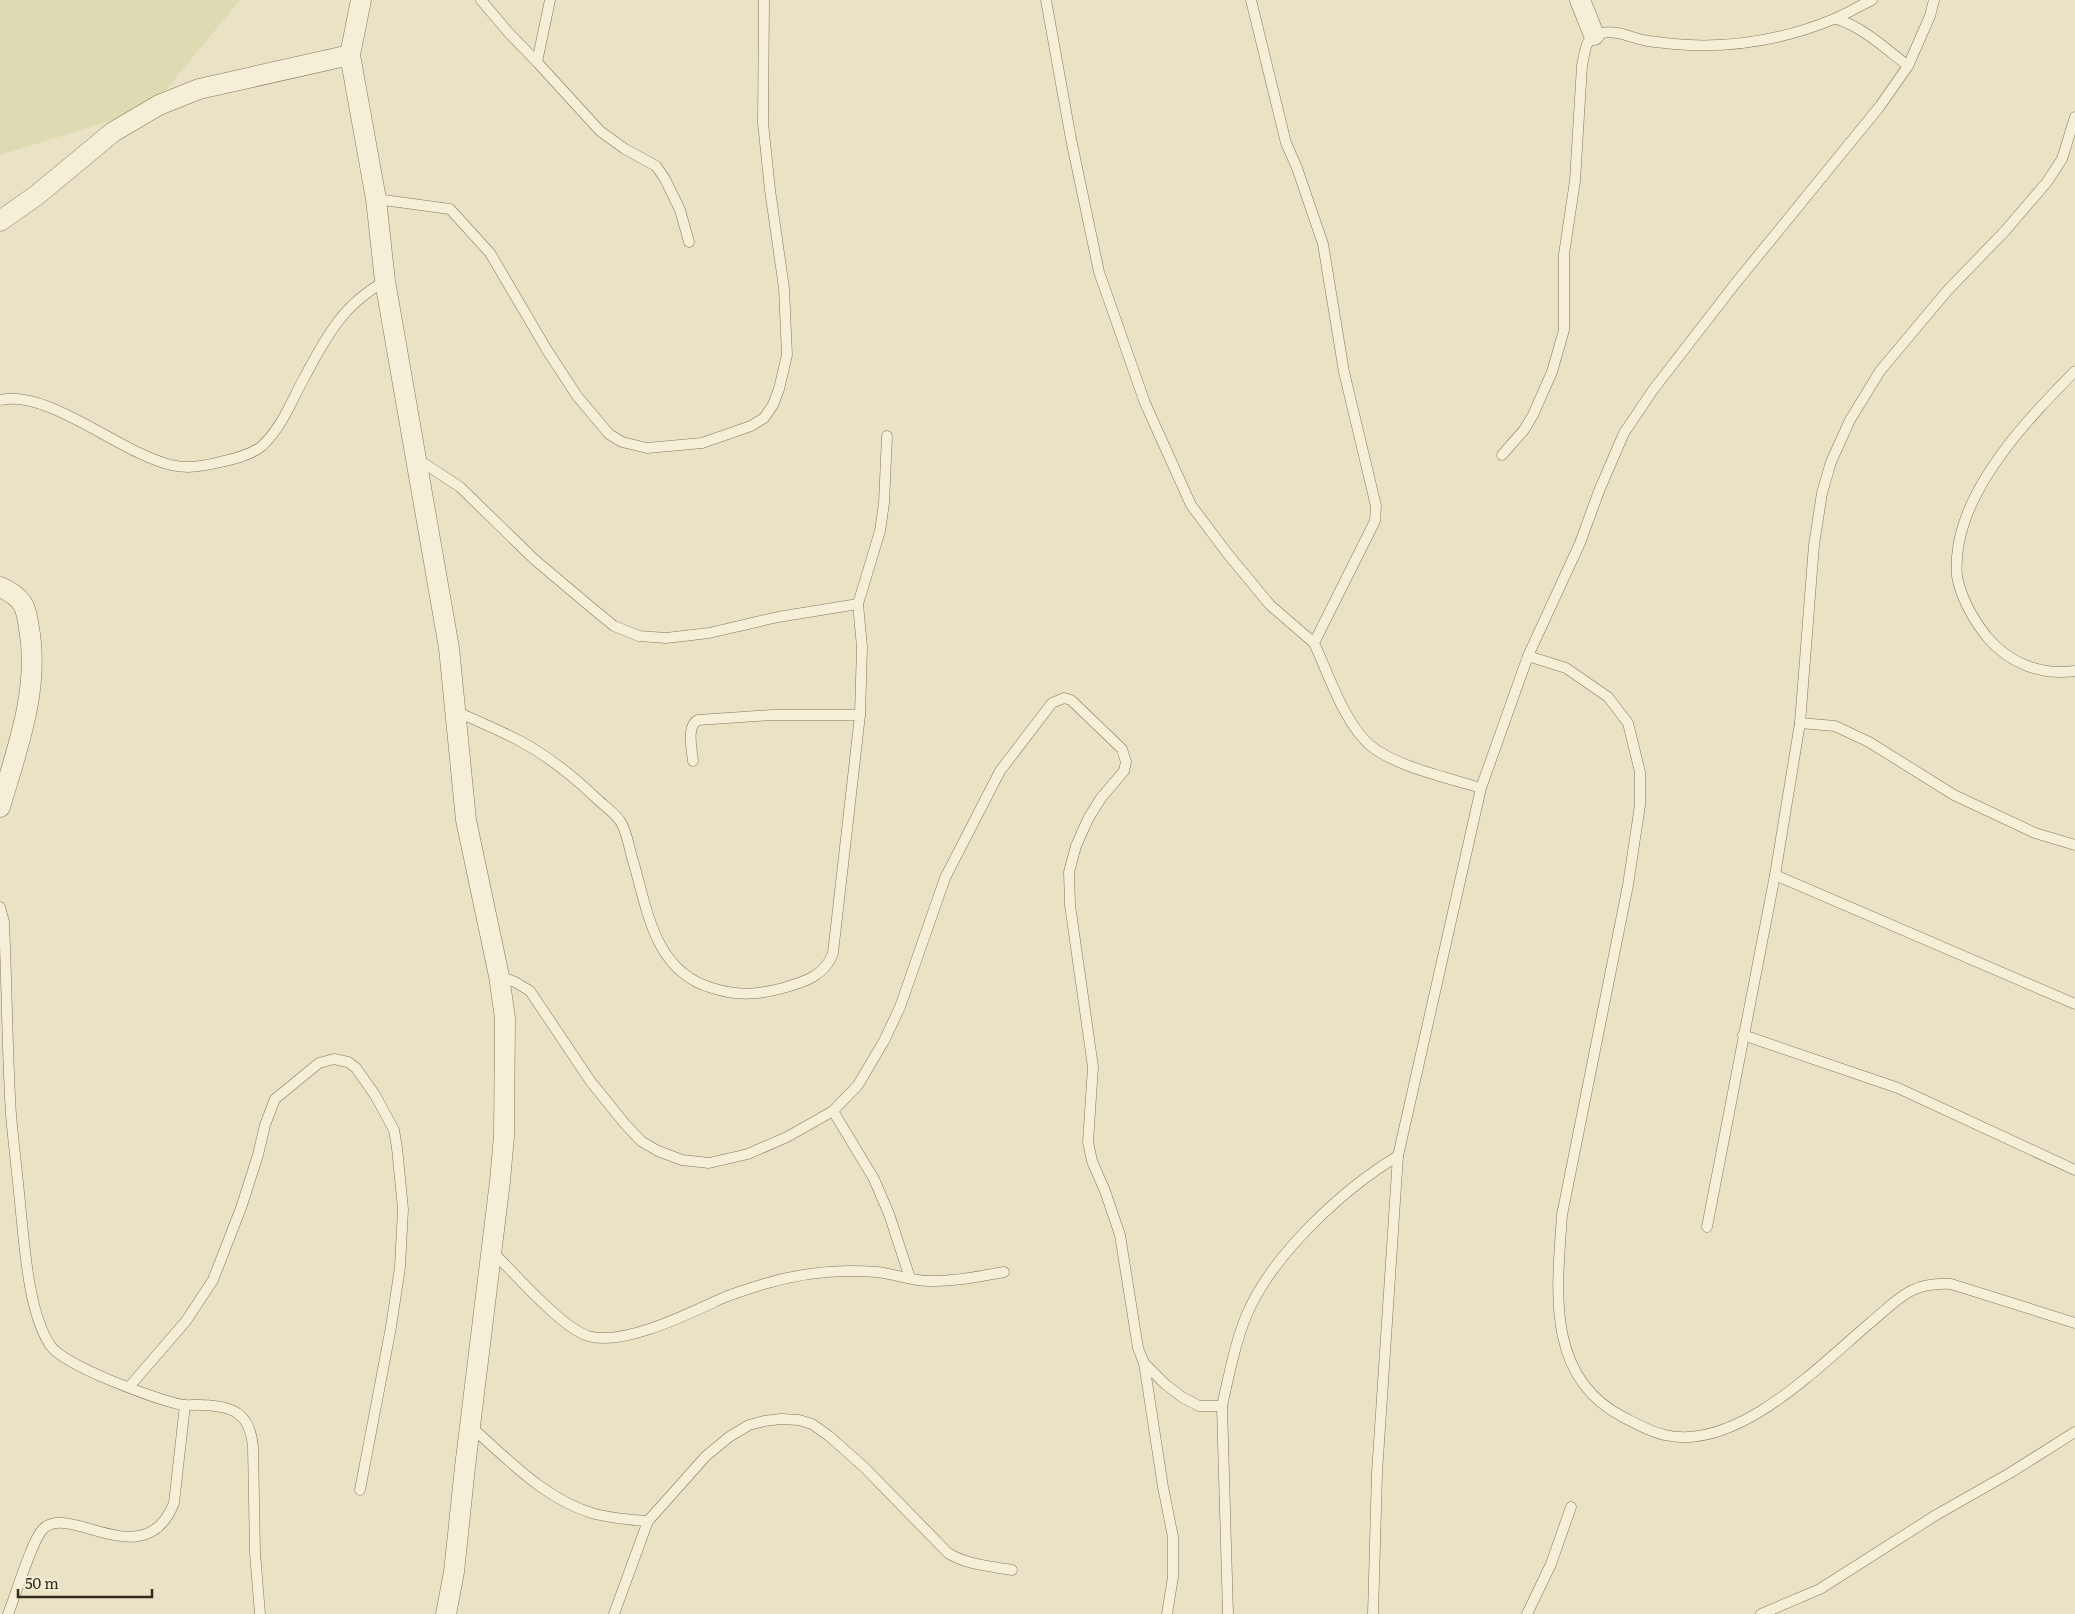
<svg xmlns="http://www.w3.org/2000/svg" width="2075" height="1614" font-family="Literata,serif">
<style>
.farmland{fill:#dedbb3}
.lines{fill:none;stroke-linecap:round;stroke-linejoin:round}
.lane-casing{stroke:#82755d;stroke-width:11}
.street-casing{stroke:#82755d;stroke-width:21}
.lane{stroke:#f5efd7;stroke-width:10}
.street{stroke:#f5efd7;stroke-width:20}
</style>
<rect width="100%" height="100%" fill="#e9e2c5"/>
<path class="farmland" d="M0 0H240L151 108 0 155Z"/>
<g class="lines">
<defs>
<g id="lane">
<path d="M481 0 508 32 537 62"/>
<path d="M550 0 537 62 600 131 625 149 656 166 665 179 680 210 689 242"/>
<path d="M1046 0 1071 139 1099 272 1145 403 1191 505 1227 553 1270 605 1314 643"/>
<path d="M1251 0 1286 143 1297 168 1323 244 1344 372 1376 506 1375 521 1314 643C1328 673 1345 725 1371 746 1397 767 1449 778 1481 788"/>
<path d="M1837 19C1864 28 1885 48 1908 66"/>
<path d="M376 199 450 209 490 253 547 350 577 396 609 434 622 442 647 448 702 443 751 426 764 418 773 405 779 389 787 355 784 288 770 190 763 123 764 0"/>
<path d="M2075 371C2028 419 1962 487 1957 557 1957 563 1956 570 1957 576 1961 599 1973 619 1987 637 2009 663 2041 676 2075 671"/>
<path d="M0 400C49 389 120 453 171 465 186 469 205 466 220 462 234 459 251 455 262 446 282 427 291 402 304 378 314 360 324 340 337 323 350 305 366 292 385 281"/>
<path d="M1502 455 1524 430 1533 415 1552 372 1564 330V254L1575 181 1582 66C1585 51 1585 36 1602 33 1616 30 1630 37 1643 40 1653 42 1664 43 1674 44 1729 49 1783 40 1834 19 1847 14 1859 6 1872 0"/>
<path d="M416 458 460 487 535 560 592 608 614 626 639 636 666 638 709 633 778 617 858 604"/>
<path d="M1528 656 1566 668 1608 697 1628 723 1640 772V805L1628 885 1562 1215C1557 1289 1545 1377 1623 1417 1637 1424 1650 1432 1665 1435 1737 1452 1819 1366 1870 1323 1899 1299 1909 1282 1951 1284L2075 1323"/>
<path d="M455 711C477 721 499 730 520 741 548 756 573 776 596 798 603 805 614 812 620 821 627 830 630 853 634 864 648 914 656 972 712 988 737 996 757 995 783 988 804 982 825 976 833 953L860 715 862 647 858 604 880 531 884 503 887 436"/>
<path d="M1800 723 1835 726 1869 742 1954 795 2035 833 2075 845"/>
<path d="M693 761C692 749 686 726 698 720L772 715H860"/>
<path d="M1775 875 2075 1004"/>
<path d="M0 907 4 922C7 986 7 1051 11 1115 14 1148 18 1180 21 1213 25 1251 29 1313 50 1345 64 1366 157 1400 183 1405 189 1406 196 1404 202 1405 233 1406 250 1413 253 1447L255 1553 260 1614"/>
<path d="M499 976 515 982 530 991 591 1082 625 1124 641 1141 658 1151 682 1160 709 1163 748 1154 787 1137 833 1111 858 1085 884 1041 900 1007 945 878 1000 771 1052 703 1064 698 1071 700 1122 749 1126 762 1124 771 1101 798 1088 819 1076 846 1069 872 1070 905 1093 1067 1088 1142 1092 1161 1105 1191 1120 1235 1138 1348 1144 1363 1165 1384 1182 1397 1199 1406H1222C1229 1375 1235 1343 1247 1314 1273 1254 1343 1189 1398 1156"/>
<path d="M1743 1035 1898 1088 2075 1170"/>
<path d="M833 1111 874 1179 889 1214 910 1278"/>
<path d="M1707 1227 1775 875 1800 723 1814 545 1822 493 1831 462 1850 420 1880 371 1947 291 2005 231 2047 182 2062 159 2075 117"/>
<path d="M492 1251C514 1273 561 1327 588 1336 624 1347 692 1312 725 1297 738 1292 751 1288 764 1284 800 1273 840 1269 877 1272 894 1274 912 1281 929 1281 954 1282 980 1276 1004 1272"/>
<path d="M1144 1363 1163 1487 1173 1537V1577L1167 1614"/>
<path d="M129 1387 186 1321 213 1280 241 1208 258 1155 265 1125 275 1099 319 1063 334 1059 348 1062 356 1068 375 1095 394 1130 397 1148 403 1209 400 1267 391 1327 360 1490"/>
<path d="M1222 1406 1228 1614"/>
<path d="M470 1426C508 1459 545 1500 595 1514 612 1518 631 1520 648 1521"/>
<path d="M8 1614C15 1597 32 1540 43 1529 69 1502 145 1577 174 1503L185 1405"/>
<path d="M614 1614 648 1521 706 1456 729 1437 749 1425 764 1421 781 1419 799 1420 812 1424 829 1436 864 1467 948 1553C967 1565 990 1566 1012 1570"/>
<path d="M1373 1614 1377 1473 1398 1156 1481 788 1528 656 1580 543 1599 491 1624 433 1653 390 1735 284 1880 106 1908 66 1930 16 1934 0"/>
<path d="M1527 1614 1551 1564 1571 1507"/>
<path d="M1761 1614 1820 1589 1936 1515 2010 1473 2075 1432"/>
</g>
<g id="street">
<path d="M1580 0 1594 35"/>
<path d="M350 55 376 199 385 281 449 648 466 820 499 976 505 1018 504 1136 500 1181 465 1467 454 1572 446 1614"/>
<path d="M0 221 37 195 113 132 159 105 199 89 350 55 361 0"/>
<path d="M0 587C7 590 17 596 22 603 26 609 28 620 29 628 40 689 17 749 0 807"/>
</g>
</defs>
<use href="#lane" class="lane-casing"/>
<use href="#street" class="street-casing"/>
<use href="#lane" class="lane"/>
<use href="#street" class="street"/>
</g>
<path d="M18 1589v8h134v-8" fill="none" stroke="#342b1f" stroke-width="2.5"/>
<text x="25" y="1589" font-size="15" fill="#342b1f" stroke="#f1ecd4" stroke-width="4" paint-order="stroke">50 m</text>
</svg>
